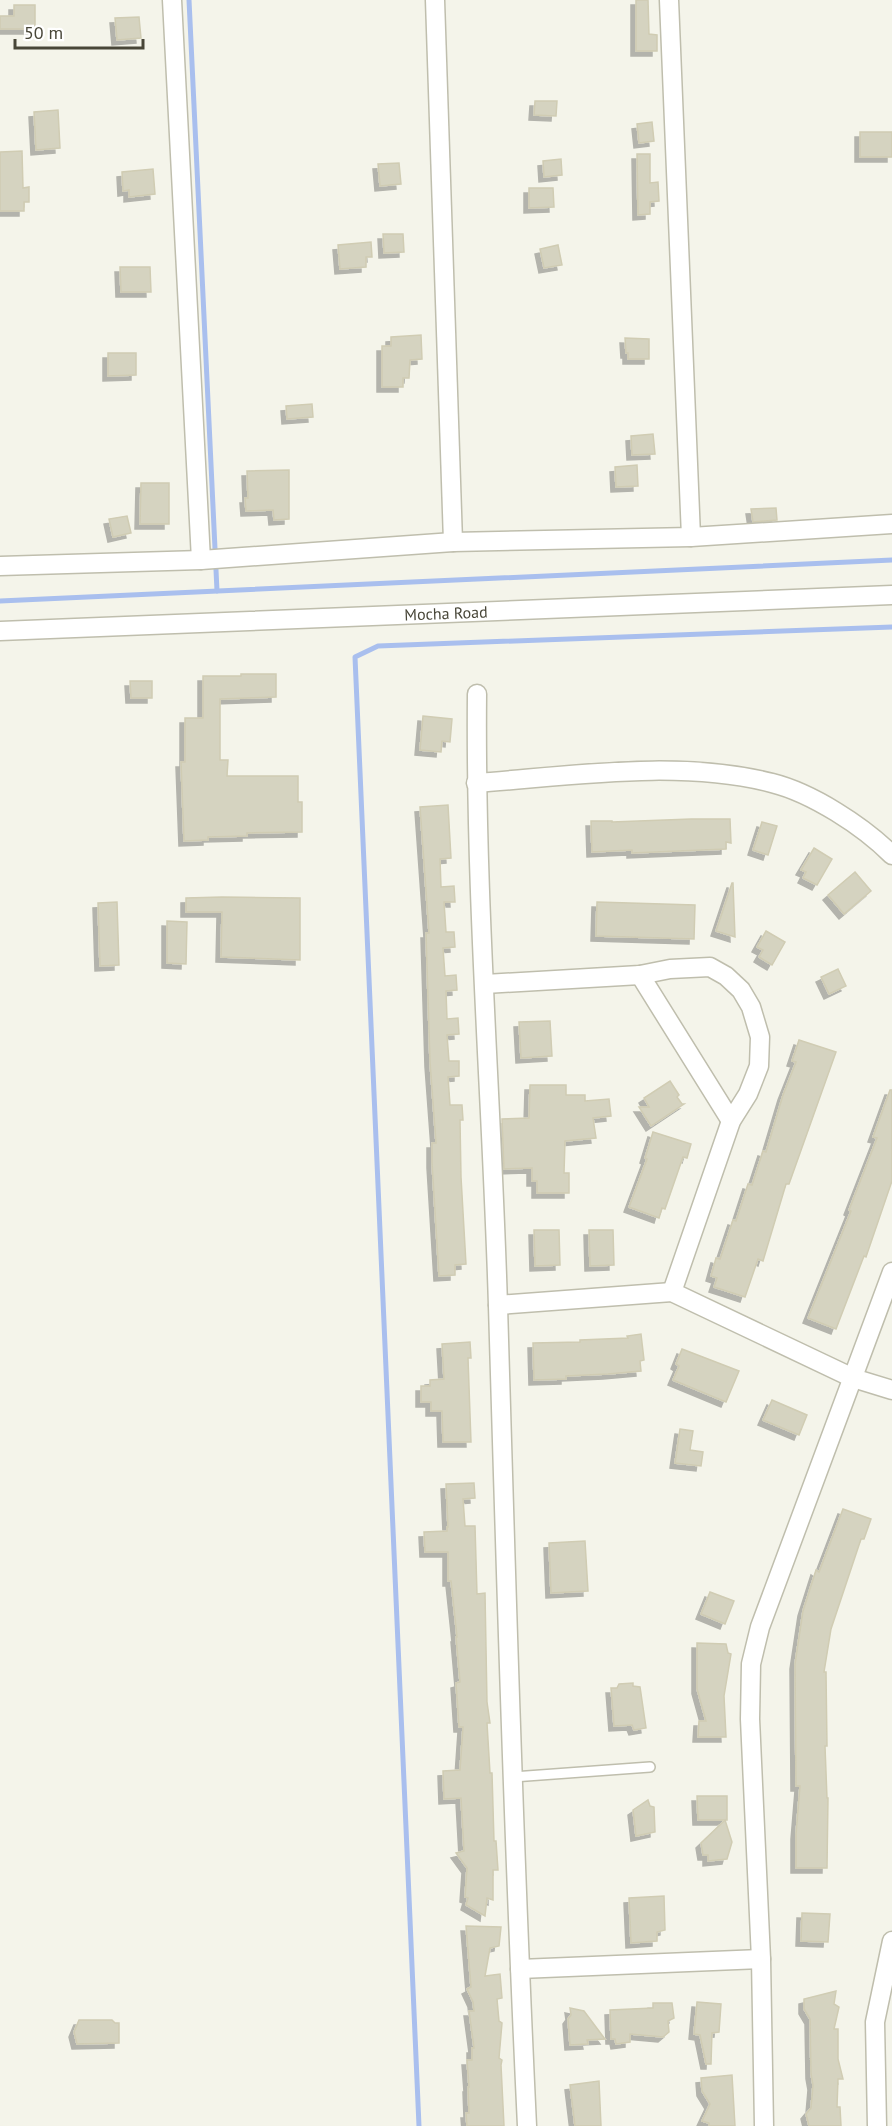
<svg xmlns="http://www.w3.org/2000/svg" width="892" height="2126" font-family="'PT Sans',sans-serif">
<style>
.lines{fill:none;stroke-linecap:round;stroke-linejoin:round}
.stream{stroke:#a9bfee;stroke-width:5}
.building{fill:#d5d3c0;stroke:#d0ccb3;stroke-width:1.5;filter:url(#shadow)}
.lane-casing{stroke:#bfbead;stroke-width:12}
.street-casing{stroke:#bfbead;stroke-width:21}
.lane{stroke:#fff;stroke-width:9}
.street{stroke:#fff;stroke-width:18}
.labels{text-anchor:middle;dominant-baseline:central;stroke-width:4.5;stroke-linejoin:round;paint-order:stroke}
.street-label{font-size:16px;fill:#484638;stroke:#fff}
</style>
<defs>
<filter id="shadow"><feDropShadow dx="-5" dy="5" stdDeviation="0" flood-color="#0004"/></filter>
</defs>
<rect width="100%" height="100%" fill="#f4f4ea"/>
<g class="lines">
<g class="stream">
<path d="M189 0 217 591"/>
<path d="M0 601 892 560"/>
<path d="M419 2126 355 657 378 646 892 627"/>
</g>
</g>
<g class="building">
<path d="M636 0H648L649 34 657 35V51H636Z"/>
<path d="M14 5H35V29H0V16H14Z"/>
<path d="M139 17 141 38 117 40 115 18Z"/>
<path d="M535 101H557L556 116 534 115Z"/>
<path d="M58 110 60 148 36 150 34 112Z"/>
<path d="M652 122 654 141 639 143 637 124Z"/>
<rect x="860" y="132" width="32" height="25"/>
<path d="M22 151 23 188 29 187V202H24V211H0V152Z"/>
<path d="M637 154H650V183L658 182 659 201 650 202V214L638 215Z"/>
<path d="M561 159 562 175 544 177 543 161Z"/>
<path d="M399 163 401 184 380 186 378 164Z"/>
<path d="M153 169 155 194 129 197V190L123 191 122 172Z"/>
<path d="M529 188H553L554 207 529 208Z"/>
<path d="M383 234H403L404 252 384 253Z"/>
<path d="M371 242 372 257H366V267L340 269 338 245Z"/>
<path d="M558 245 562 265 544 268 540 249Z"/>
<path d="M120 267H150L151 292H121Z"/>
<path d="M421 335 422 359 410 360 409 378H403V387H382V346H391V337Z"/>
<path d="M625 338 649 339V359H628V353H626Z"/>
<path d="M108 353H136V375L108 376Z"/>
<path d="M312 404 313 417 287 419 286 406Z"/>
<path d="M653 434 655 454 632 455 631 436Z"/>
<path d="M637 465 638 486 616 487 615 467Z"/>
<path d="M289 470V519L274 520 273 510 246 511 245 498H248L247 471Z"/>
<path d="M141 483H169V524H140Z"/>
<path d="M776 508 777 520 753 522 751 509Z"/>
<path d="M127 516 131 533 113 537 109 519Z"/>
<path d="M241 674H276V697L220 699V760H228L227 776H298V802H302V832L247 833V836L208 837V840L184 841 181 762H185V718H203V676H241Z"/>
<path d="M130 681H152V698H131Z"/>
<path d="M423 716 452 719 450 742 442 741 441 752 420 750Z"/>
<path d="M448 805 451 858 440 859 441 887 454 886 455 902H444L446 932H454L455 947 443 948 445 976 456 975 457 990 446 991 447 1019 458 1018 459 1034 447 1035 449 1061H459V1076L448 1077 450 1105H462L463 1120H460L461 1177 466 1264 455 1265V1275L439 1276 432 1163V1143H436L430 1062 426 933H429L420 807Z"/>
<path d="M691 819H730L731 843 726 842V849L632 853V850L592 852 591 821H612V822Z"/>
<path d="M762 822 777 826 768 855 753 850Z"/>
<path d="M814 848 832 859 817 885 803 878 806 872 801 870Z"/>
<path d="M855 872 871 891 844 914 828 895Z"/>
<path d="M732 883H733L735 937 716 931Z"/>
<path d="M222 897 300 898V960L221 957 222 912H186V898Z"/>
<path d="M117 902 119 965 100 966 98 903Z"/>
<path d="M597 902 695 905 694 939 596 936Z"/>
<path d="M167 921 187 922 186 964 167 963Z"/>
<path d="M766 931 785 942 772 965 759 957 763 950 757 947Z"/>
<path d="M838 969 846 986 829 994 821 977Z"/>
<path d="M550 1021 552 1056 521 1058 519 1022Z"/>
<path d="M799 1040 836 1052 789 1184H786L763 1261 758 1259 745 1297 714 1287 717 1278 711 1276 716 1258 720 1259 733 1220 736 1221 748 1184 752 1185 763 1151 766 1152 783 1095 796 1062 792 1061Z"/>
<path d="M670 1081 679 1095 677 1097 682 1104H684L651 1126 639 1107H649L644 1098Z"/>
<path d="M530 1085H566V1095H585V1101L609 1099 611 1116 593 1118 596 1138 565 1141 564 1173H569V1193H537V1181H532V1168L504 1169 502 1119 529 1118Z"/>
<path d="M890 1090H892V1181L866 1257 864 1256 836 1329 808 1318 851 1211 849 1210 877 1138 873 1137Z"/>
<path d="M653 1132 691 1144 687 1158 683 1157 665 1209 662 1208 659 1218 629 1207 647 1159 645 1158Z"/>
<path d="M534 1230H559L560 1265 535 1266Z"/>
<path d="M589 1230H613L614 1265 590 1266Z"/>
<path d="M641 1334 644 1360 640 1361 641 1371 608 1374 566 1376V1379L534 1380 533 1343 580 1342V1340L628 1338 627 1336Z"/>
<path d="M470 1342 471 1358H468L471 1442H443L442 1411H431V1402H421V1386H430V1380L444 1379 442 1344Z"/>
<path d="M682 1349 739 1371 726 1402 673 1380 679 1366 676 1364Z"/>
<path d="M772 1400 807 1415 799 1435 763 1420Z"/>
<path d="M680 1429 693 1431 690 1450 703 1452 701 1466 675 1463Z"/>
<path d="M474 1483 475 1498 463 1499 465 1526H475L477 1594 485 1593 487 1702 490 1723H487L490 1773H492L494 1841H496L498 1870H493V1900L487 1898 485 1916 466 1905 468 1898 465 1897 467 1868 456 1853 464 1851 461 1798 444 1799 443 1771 460 1770 463 1727H459L456 1683 460 1682 456 1637H457L451 1581H448V1552H425L424 1532 447 1531V1527H448L446 1484Z"/>
<path d="M843 1509 871 1519 864 1539H861L831 1629 824 1672H826L827 1746H825L827 1798H828L827 1868H796V1834L800 1786H796L795 1664 803 1611 816 1570 819 1572Z"/>
<path d="M585 1541 588 1591 551 1593 549 1543Z"/>
<path d="M710 1592 734 1601 725 1624 701 1614Z"/>
<path d="M697 1643 726 1644 728 1653 731 1654 724 1696 726 1737H698L699 1721H706L697 1689Z"/>
<path d="M633 1683V1686L640 1687 646 1728 634 1730 632 1725 614 1726 611 1688H617L619 1684Z"/>
<path d="M697 1796H727V1820H698Z"/>
<path d="M648 1800 650 1806 654 1807 655 1832 636 1836 633 1810Z"/>
<path d="M725 1820 732 1842 727 1859 708 1861V1855H703L701 1843Z"/>
<path d="M664 1896 665 1930 657 1932V1941L631 1943 629 1898Z"/>
<path d="M802 1913 830 1914 828 1942 801 1941Z"/>
<path d="M466 1926 501 1927 499 1946 490 1948 485 1976 500 1974 502 1998 497 1999 499 2021 502 2023 499 2058 502 2060 501 2065 504 2126H467L466 2113H469L468 2087H469L467 2060H472V2048H474L469 2011H474L473 2002 467 1989 471 1987Z"/>
<path d="M836 1991 834 2004 839 2007 834 2029H838V2059L843 2079H838L837 2107H840L841 2126H809L806 2114 811 2108 813 2085 811 2074 810 2019 804 2009V1999Z"/>
<path d="M697 2002 721 2004 719 2032 712 2033 711 2064H706L700 2035 694 2034Z"/>
<path d="M653 2003H672L674 2018 668 2021 669 2032 663 2037 630 2034V2042L616 2044 615 2039H611L610 2010 653 2008Z"/>
<path d="M570 2008 584 2011 605 2039 587 2040 588 2044 570 2045 568 2019 571 2015Z"/>
<path d="M79 2020H112L115 2023H119V2043L77 2044 74 2032Z"/>
<path d="M732 2075 735 2126H709V2123L702 2121 710 2104 702 2091 701 2078Z"/>
<path d="M599 2081 601 2126H575L570 2085Z"/>
</g>
<g class="lines">
<defs>
<path id="lane" d="M513 1777 650 1767"/>
<g id="street">
<path d="M172 0 201 560"/>
<path d="M435 0 453 542"/>
<path d="M669 0 691 537"/>
<path d="M0 566 201 560 453 542 691 537 892 524"/>
<path d="M0 631 892 595"/>
<path d="M477 694C475 898 492 1102 498 1306 506 1579 514 1853 527 2126"/>
<path d="M476 783C571 776 679 759 772 783 812 793 863 826 892 855"/>
<path d="M640 975 731 1121"/>
<path d="M485 984 640 975 670 969 710 967 726 976 741 990 751 1007 760 1037 759 1066 748 1094 731 1121 672 1292"/>
<path d="M498 1305 672 1292 853 1378 892 1390"/>
<path d="M520 1969 761 1959"/>
<path d="M764 2126 761 1959 750 1719 751 1664 760 1627 892 1272"/>
<path d="M877 2126 875 2022 892 1941"/>
</g>
</defs>
<use href="#lane" class="lane-casing"/>
<use href="#street" class="street-casing"/>
<use href="#lane" class="lane"/>
<use href="#street" class="street"/>
</g>
<g class="labels">
<g class="street-label">
<text transform="translate(446 613) rotate(-2)">Mocha Road</text>
</g>
</g>
<path d="M15 39v9h128v-9" fill="none" stroke="#484638" stroke-width="3"/>
<text x="24" y="39" font-size="18" fill="#484638" stroke="#ffffff" stroke-width="4.5" paint-order="stroke">50 m</text>
</svg>
